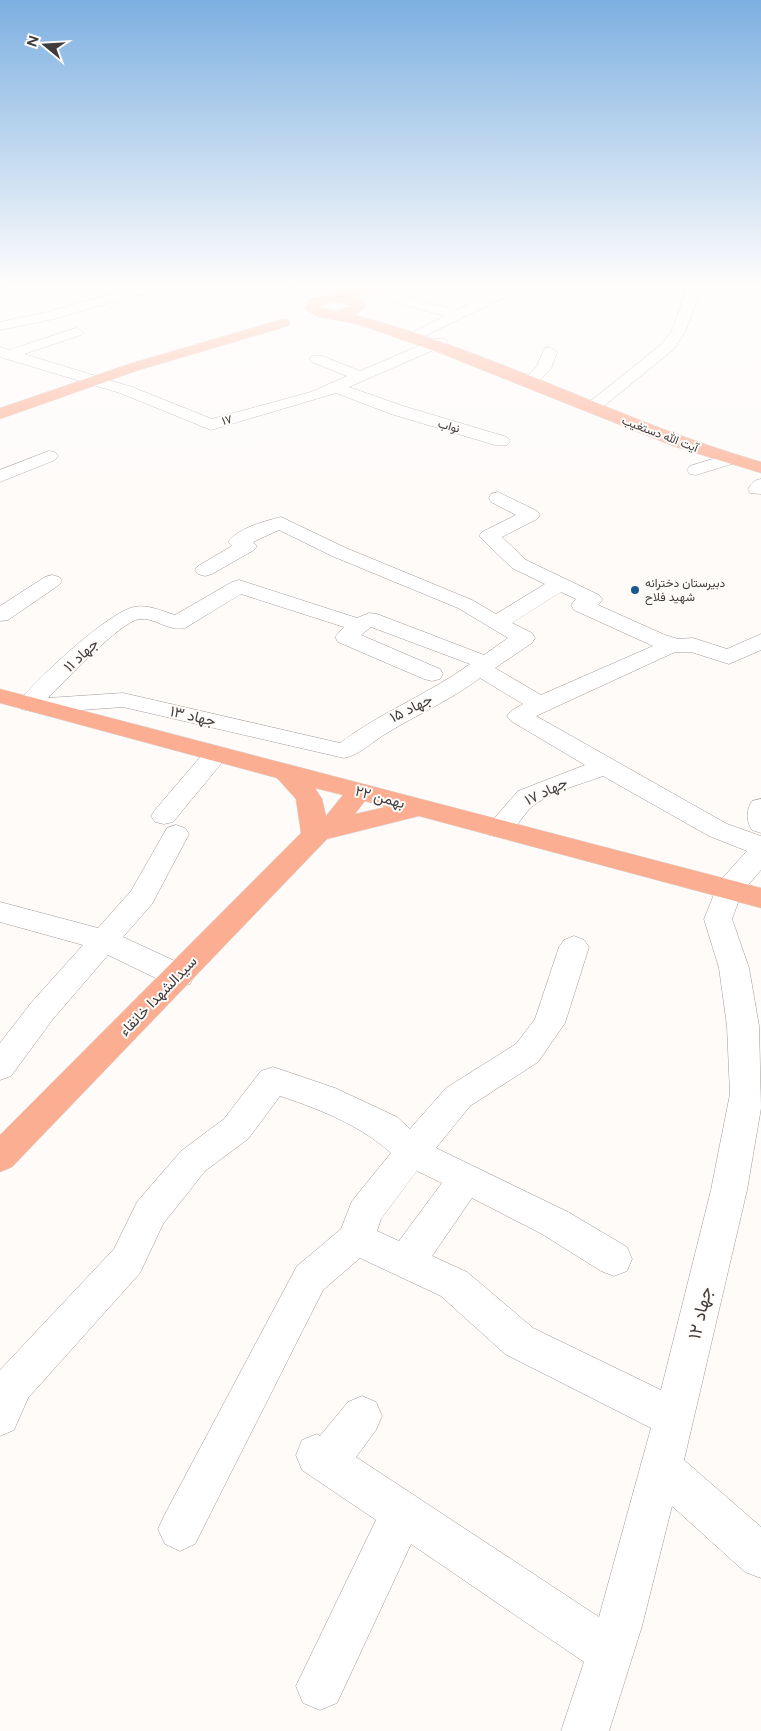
<svg xmlns="http://www.w3.org/2000/svg" width="761" height="1731" font-family="Figtree,Vazirmatn,sans-serif">
<style>
.lines{fill:none;stroke-linecap:round;stroke-linejoin:round}
.minor-casing{stroke:#a09b9a;stroke-width:1}
.major-casing{stroke:#d8d8d8;stroke-width:1}
.minor{fill:#fff;fill-rule:evenodd}
.major{fill:#fbae92;fill-rule:evenodd}
.poi-dot{fill:#18598f;stroke:#fefbf9;stroke-width:2}
.labels{text-anchor:middle;stroke-width:4;stroke-linejoin:round;paint-order:stroke}
.far-street-label{font-size:12px;fill:#3e3c3c;stroke:#fefbf9}
.far-poi-label{font-size:12px;fill:#3e3c3c;stroke:#fefbf9;text-anchor:start}
.street-label{font-size:15px;fill:#3e3c3c;stroke:#fefbf9}
.near-street-label{font-size:18px;fill:#3e3c3c;stroke:#fefbf9}
</style>
<rect width="100%" height="100%" fill="#fefbf9"/>
<g class="lines">
<g class="minor-casing">
<path id="minor" d="M7,286h21l-2,3 -26,7v-8z
M283,286l53,8 7,4 -7,4 -48,-9 -7,-4z
M516,286h20l-2,3 -35,11 -87,42 -5,-1 -2,-3 2,-3 38,-19 -65,-18 -2,-3 7,-4 72,19 32,-16z
M688,286h14l-16,44 -12,19 -69,56 -15,6 -6,-2 -2,-3 11,-7 70,-56 9,-13z
M137,287l11,3 2,3 -2,3 -11,-1 -83,24 -54,11v-8l47,-10z
M76,328l7,4 -2,3 -57,19 108,33 80,32 99,-27 36,-16 -35,-14 -3,-3 3,-3h10l38,15 75,-32h10l2,3 -2,3 -96,42 54,19 104,31 3,4 -3,4h-12l-104,-31 -55,-21 -125,37 -91,-37 -120,-36v-10l9,3z
M549,347l8,5 -6,17 -15,15h-12l-2,-3 15,-15 7,-17z
M49,451l6,1 3,4 -3,4 -55,22v-12z
M729,454l6,1 3,4 -3,4 -39,12 -6,-1 -3,-4 3,-4z
M761,479v15l-11,-1 -2,-4c4,-6 6,-9 13,-10z
M498,492l39,19 3,4 -3,4 -35,18 24,23 73,35 4,4 -5,6 67,30 13,4 15,-1 34,11 34,-15v16l-32,14 -38,-12h-16l-139,64 191,108 34,12v34l-19,22 -10,27 17,49 10,58 2,82 -14,82 -63,270 77,67v51l-16,-6 -73,-66 -30,120 -33,105h-48l23,-69 -173,-118 -74,159 -17,7 -17,-7 -7,-17 80,-166 -74,-50 -6,-15 6,-15 15,-6 3,2 28,-34 14,-6 14,6 6,14 -6,14 -20,27 243,160 52,-189 -146,-74 -64,-58 -81,-38 -37,32 -128,254 -15,7 -15,-7 -7,-15 7,-15 132,-248 44,-37 11,-28 39,-48c-31,-28 -72,-44 -111,-57l-32,43 -43,32 -42,53 -23,49 -112,125 -14,32 -14,6v-66l114,-121 23,-47 44,-51 43,-32 37,-48 12,-4 62,21 62,29 13,12 36,-41 70,-44 19,-25 24,-72 5,-7 10,-4 10,4 5,7 -24,76 -27,39 -68,44 -34,42 132,64 59,35 5,12 -5,12 -13,5 -13,-5 -59,-37 -70,-36 -40,58 35,16 66,56 128,62 50,-200 19,-96 -3,-68 -8,-58 -15,-49 15,-37 28,-31 -38,-15 -106,-60c-19,7 -51,16 -66,27 -19,12 -21,39 -48,32l-4,-6 33,-38 67,-26 -74,-44 -4,-5 4,-5 12,-7 -43,-26c-29,22 -62,36 -93,55 -14,8 -27,22 -43,25l-221,-51 -83,6 -19,-4 -4,-5c16,-22 91,-92 117,-97 13,-3 28,4 41,8l57,-33 7,-2 118,38 12,-5 8,1 107,41 24,-17 -50,-30 -126,-52 -53,-26 -26,12 4,4 -3,4 -42,24 -7,2 -7,-2 -3,-4 3,-4 34,-20 -4,-4c10,-14 37,-21 53,-25l65,31 126,52 24,14 49,-30 -33,-16 -33,-32 3,-4 34,-17 -25,-13 -2,-4 2,-4zM561,592l15,7 -5,6 3,5 79,36 -112,49 -46,-27 37,-25 3,-5 -3,-5 -20,-10zM241,594l103,33 -9,10 3,5 86,37 8,2 8,-2 3,-5 -3,-5 -79,-34 10,-8 99,37c-41,30 -89,48 -130,79l-217,-50 -75,5c16,-16 72,-76 91,-79 16,-2 29,13 46,9zM417,1171l25,12 -43,58 -22,-10 4,-12z
M52,575l7,2 3,4 -3,4 -51,35 -8,1v-15l45,-29z
M216,747l9,2 3,5 -3,5 -52,63 -9,2 -9,-2 -4,-6 4,-6 52,-61z
M761,799v34l-9,-3c-6,-9 -6,-20 0,-29z
M176,825l9,3 4,6 -37,70 -29,33 67,31 4,8 -4,8 -11,3 -11,-3 -60,-29 -55,64 -42,57 -11,4v-37l31,-40 52,-58 -83,-23v-20l98,26 33,-37 36,-63z"/>
</g>
<g class="major-casing">
<path id="major" d="M363,286h19l-2,3 -24,8 6,2 4,8 -11,8c140,37 268,107 406,147v11l-88,-27 -238,-95 -78,-27 -39,-7 -13,-8 3,-9c19,-6 37,-8 55,-14zM330,302h11l11,4 -16,5 -17,-4z
M283,319l5,1 2,3 -2,3 -149,44 -139,49v-11l129,-44z
M0,689l761,199v20l-342,-92 -92,23 -315,328 -12,5v-37l301,-302 -5,-34 -19,-21 -277,-75zM315,788l28,7 -17,21 -4,-17zM365,801l21,6 -31,7z"/>
</g>
<use href="#minor" class="minor"/>
<use href="#major" class="major"/>
</g>
<linearGradient id="sky" x2="0" y2="1"><stop stop-color="#7db0e1"/><stop offset="0.54" stop-color="#fffdfc"/><stop offset="1" stop-color="#fffdfc" stop-opacity="0"/></linearGradient>
<rect width="761" height="528" fill="url(#sky)"/>
<circle class="poi-dot" cx="635" cy="590" r="5"/>
<g class="labels">
<g class="far-street-label">
<text transform="translate(227 420) rotate(-15)" y="4">۱۷</text>
<text transform="translate(449 426) rotate(15)" y="4">نواب</text>
<text transform="translate(660 434) rotate(21)" y="4">آیت الله دستغیب</text>
</g>
<g class="far-poi-label">
<text x="645" y="587">دبیرستان دخترانه<tspan x="645" dy="14">شهید فلاح</tspan></text>
</g>
<g class="street-label">
<text transform="translate(81 655) rotate(-43)" y="5">جهاد ۱۱</text>
<text transform="translate(411 708) rotate(-27)" y="5">جهاد ۱۵</text>
<text transform="translate(193 716) rotate(13)" y="5">جهاد ۱۳</text>
<text transform="translate(546 791) rotate(-26)" y="5">جهاد ۱۷</text>
<text transform="translate(380 797) rotate(15)" y="5">۲۲ بهمن</text>
<text transform="translate(158 996) rotate(-46)" y="5">سیدالشهدا خانقاء</text>
</g>
<g class="near-street-label">
<text transform="translate(700 1313) rotate(-77)" y="6">جهاد ۱۲</text>
</g>
</g>
<g transform="translate(45 45) rotate(288)" stroke="#fefbf9" stroke-width="4" paint-order="stroke">
<path d="M0-4L9 19L0 12L-9 19Z" fill="#3e3c3c"/>
<text y="-8" font-size="14" font-weight="bold" text-anchor="middle" fill="#3e3c3c">N</text>
</g>
</svg>
